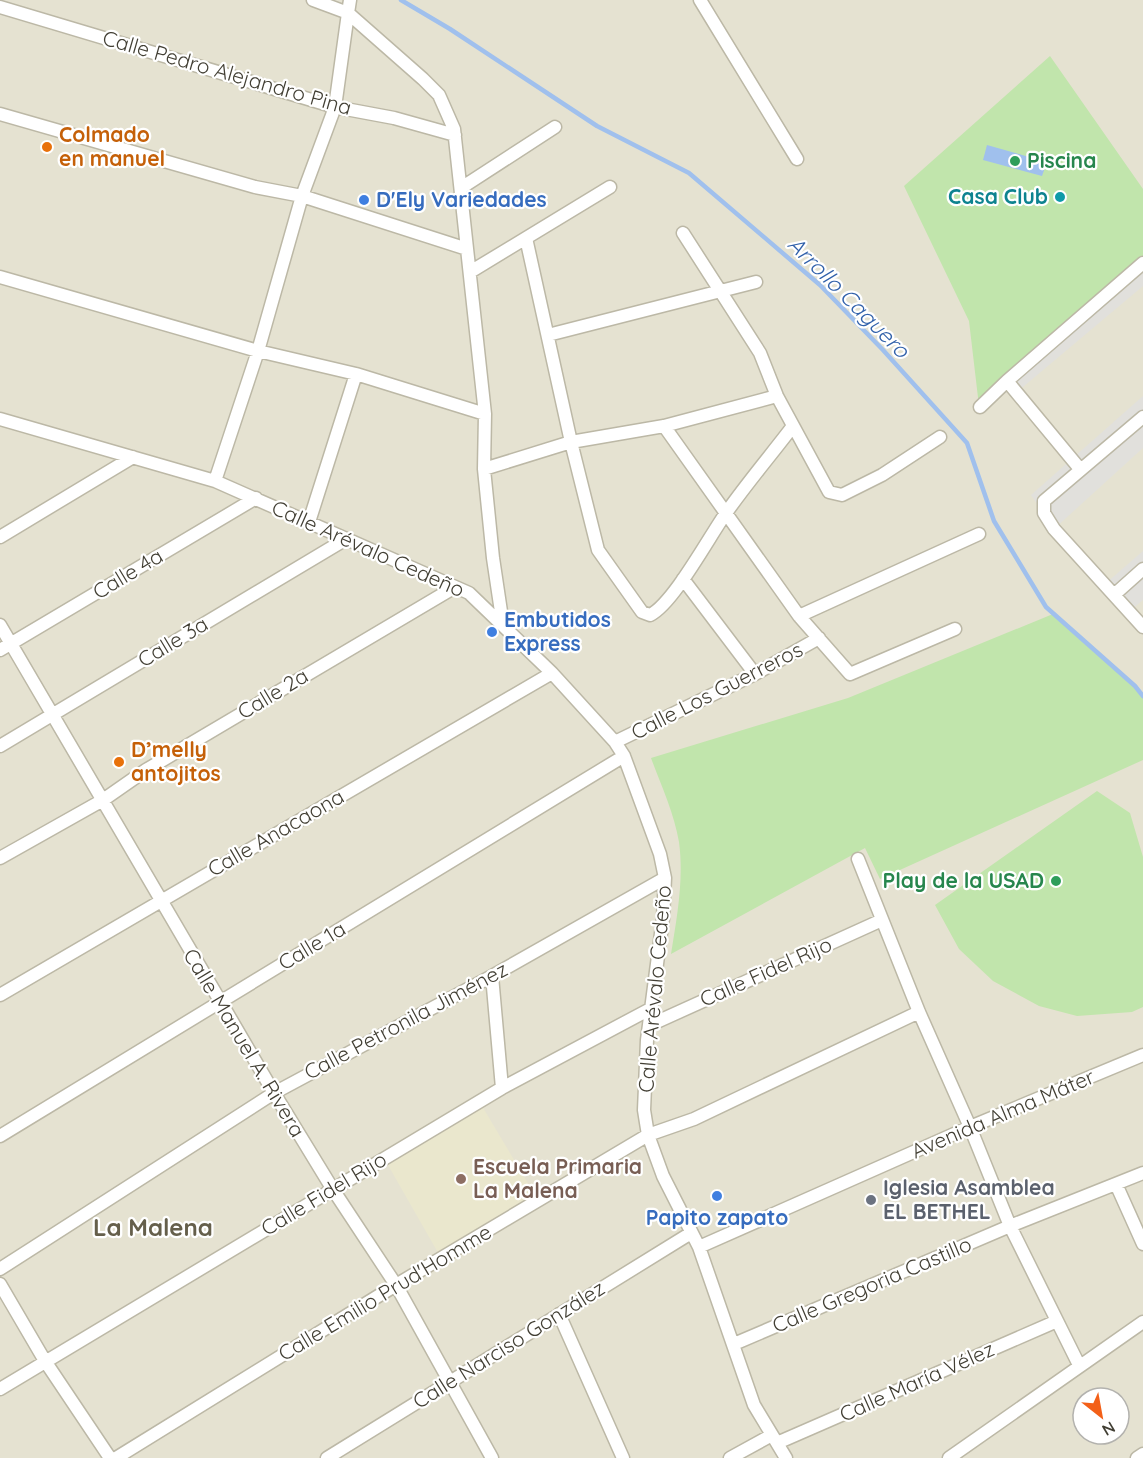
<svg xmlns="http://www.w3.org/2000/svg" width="1143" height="1458" font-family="Quicksand,sans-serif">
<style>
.residential{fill:#e5e2d1;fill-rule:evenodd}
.education{fill:#eae7cd}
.green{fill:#c1e5ac}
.parking{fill:#e1e0dc}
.water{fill:#a0c0ed}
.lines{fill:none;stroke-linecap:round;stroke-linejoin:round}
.stream{stroke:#a0c0ed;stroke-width:4.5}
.minor-casing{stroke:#bcb8a6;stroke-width:15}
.minor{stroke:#fff;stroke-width:12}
.food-dot{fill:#e8710a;stroke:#fff;stroke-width:2}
.leisure-dot{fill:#2e9e5b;stroke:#fff;stroke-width:2}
.culture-dot{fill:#0f9aa8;stroke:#fff;stroke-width:2}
.shop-dot{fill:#3f7fe0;stroke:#fff;stroke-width:2}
.education-dot{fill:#8d6e63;stroke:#fff;stroke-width:2}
.worship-dot{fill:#6b7280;stroke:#fff;stroke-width:2}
.labels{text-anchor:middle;stroke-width:4.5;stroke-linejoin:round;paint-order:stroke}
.street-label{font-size:21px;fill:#423f34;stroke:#fff}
.food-label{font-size:21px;font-weight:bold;fill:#c56008;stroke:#fff;text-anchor:start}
.leisure-label{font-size:21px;font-weight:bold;fill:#27864d;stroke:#fff;text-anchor:start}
.culture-label{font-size:21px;font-weight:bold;fill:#0d838f;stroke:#fff;text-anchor:end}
.shop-label{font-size:21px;font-weight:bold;fill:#366cbe;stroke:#fff;text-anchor:start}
.education-label{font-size:21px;font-weight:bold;fill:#785e54;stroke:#fff;text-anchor:start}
.worship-label{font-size:21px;font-weight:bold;fill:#5b616d;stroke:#fff;text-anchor:start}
.water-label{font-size:22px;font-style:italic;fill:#3161aa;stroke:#fff}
.quarter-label{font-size:24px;font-weight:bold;fill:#655f4b;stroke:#fff}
</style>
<rect width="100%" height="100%" fill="#f1efe3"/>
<path class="residential" d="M0,0h1143v1458h-1143zM1083,1398h36v36h-36z"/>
<path class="education" d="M479,1101l59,99 -97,58 -57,-100z"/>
<path class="green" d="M1050,56l93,133v74l-164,143 -10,-85 -65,-135z
M1053,614l82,72 8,10v64l-263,119 -15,-31 -194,106c6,-37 13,-75 8,-112 -5,-29 -18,-57 -28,-84l197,-60z
M1097,791l33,22 13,44v150l-11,5 -55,4 -38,-10 -46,-25 -34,-32 -24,-44z"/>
<path class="parking" d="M1143,263v23l-126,106 -10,-11z
M1143,396v52l-89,81 -23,-34z
M1143,551v49l-13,11 -25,-27z"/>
<path class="water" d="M987,145l60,17 -5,14 -59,-16z"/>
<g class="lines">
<path class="stream" d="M401,0l49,29 147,97 92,47 131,112 63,65 84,93 27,78 52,86 89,79 8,10"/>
<g class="minor-casing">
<path id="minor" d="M350,0l-2,13 75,66 16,16 15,34 31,285 -1,55 9,89 10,67
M700,0l97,159
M0,7l335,100 59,11 61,17
M0,114l255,73 47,9 165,53
M461,188l94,-61
M683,233l77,120 17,43 52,96 13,3 40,-20 58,-38
M526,238l45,204 27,108 44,62 8,3c23,-11 59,-78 76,-102 21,-30 45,-58 67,-87
M470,272l140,-85
M0,277l258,74 98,23 129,40
M548,335l208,-53
M1007,381l73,88
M980,407l27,-26 136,-118
M1143,417l-99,84v12l10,16 89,98
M0,419l215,62 254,112 83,80 63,69 9,14 36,98 5,24 -2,40 -16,122 -3,70 4,25 15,41 36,71 55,158 32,53
M664,426l135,190 51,58 105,-45
M484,469l87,-27 93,-16 113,-30
M215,481l43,-130 44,-155 33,-89 13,-94 -35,-13
M309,522l47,-148
M0,537l133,-80
M683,579l72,95
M1115,594l28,-25
M799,616l180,-82
M0,625l274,468 58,95 64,97 96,173
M0,650l256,-152
M615,742l140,-68 64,-36
M0,746l346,-207
M0,858l103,-58 43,-30 309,-183
M858,859l61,153 51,115 40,99 69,139
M492,976l10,112
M0,995l552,-322
M650,1025l232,-105
M0,1136l624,-380
M1116,1184l27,60
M699,1247l271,-120 173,-72
M0,1269l274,-176 218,-117 173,-98
M0,1284l45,77 65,97
M559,1314l64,144
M734,1344l276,-118 133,-53
M0,1389l502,-301 150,-80
M777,1443l280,-122
M116,1458l280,-173 252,-150 46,-16 225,-107
M327,1458l364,-225
M730,1458l42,-23
M949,1458l194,-136
M1137,1458l6,-4"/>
</g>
<use href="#minor" class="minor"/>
</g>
<g class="food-dot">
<circle cx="47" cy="147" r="6"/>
<circle cx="119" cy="762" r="6"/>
</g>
<g class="leisure-dot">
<circle cx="1015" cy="161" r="6"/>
<circle cx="1056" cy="881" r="6"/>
</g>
<circle class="culture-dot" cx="1060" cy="197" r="6"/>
<g class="shop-dot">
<circle cx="364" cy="200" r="6"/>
<circle cx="492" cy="632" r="6"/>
<circle cx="717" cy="1196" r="6"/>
</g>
<circle class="education-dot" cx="461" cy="1179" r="6"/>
<circle class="worship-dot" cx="871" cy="1200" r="6"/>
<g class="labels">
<g class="street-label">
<text transform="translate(227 73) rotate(16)" y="7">Calle Pedro Alejandro Pina</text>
<text transform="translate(368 549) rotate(24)" y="7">Calle Arévalo Cedeño</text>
<text transform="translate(128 574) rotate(-31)" y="7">Calle 4a</text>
<text transform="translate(173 642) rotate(-31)" y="7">Calle 3a</text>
<text transform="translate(717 691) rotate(-27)" y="7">Calle Los Guerreros</text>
<text transform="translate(273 694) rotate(-31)" y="7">Calle 2a</text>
<text transform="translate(276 833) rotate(-30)" y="7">Calle Anacaona</text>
<text transform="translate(312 946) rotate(-31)" y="7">Calle 1a</text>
<text transform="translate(766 972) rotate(-24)" y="7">Calle Fidel Rijo</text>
<text transform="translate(655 989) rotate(-85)" y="7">Calle Arévalo Cedeño</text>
<text transform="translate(406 1021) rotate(-28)" y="7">Calle Petronila Jiménez</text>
<text transform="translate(244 1043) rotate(59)" y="7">Calle Manuel A. Rivera</text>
<text transform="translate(1003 1114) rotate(-23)" y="7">Avenida Alma Máter</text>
<text transform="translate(324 1194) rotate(-31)" y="7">Calle Fidel Rijo</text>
<text transform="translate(872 1285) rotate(-23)" y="7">Calle Gregoria Castillo</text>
<text transform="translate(385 1293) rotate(-31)" y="7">Calle Emilio Prud'Homme</text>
<text transform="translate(509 1345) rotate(-32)" y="7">Calle Narciso González</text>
<text transform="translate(917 1382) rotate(-24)" y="7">Calle María Vélez</text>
</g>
<g class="food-label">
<text x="59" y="142">Colmado<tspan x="59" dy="24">en manuel</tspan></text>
<text x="131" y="757">D’melly<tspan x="131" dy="24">antojitos</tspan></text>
</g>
<g class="leisure-label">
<text x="1027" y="168">Piscina</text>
<text x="1044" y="888" text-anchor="end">Play de la USAD</text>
</g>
<g class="culture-label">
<text x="1048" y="204">Casa Club</text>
</g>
<g class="shop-label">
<text x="376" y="207">D'Ely Variedades</text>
<text x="504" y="627">Embutidos<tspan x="504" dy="24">Express</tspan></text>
<text x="717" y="1225" text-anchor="middle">Papito zapato</text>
</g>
<g class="education-label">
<text x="473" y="1174">Escuela Primaria<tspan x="473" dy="24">La Malena</tspan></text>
</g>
<g class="worship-label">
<text x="883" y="1195">Iglesia Asamblea<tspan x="883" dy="24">EL BETHEL</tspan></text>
</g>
<g class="water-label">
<text transform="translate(849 297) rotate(45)" y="8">Arrollo Caguero</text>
</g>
<g class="quarter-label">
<text x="153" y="1236">La Malena</text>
</g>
</g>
<g transform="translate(1101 1416) rotate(149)"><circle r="28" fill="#ffffff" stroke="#b3b2ae" stroke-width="1.5"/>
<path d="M0-4.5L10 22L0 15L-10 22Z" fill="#f36018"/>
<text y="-9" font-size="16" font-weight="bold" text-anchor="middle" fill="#423f34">N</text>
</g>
</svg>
